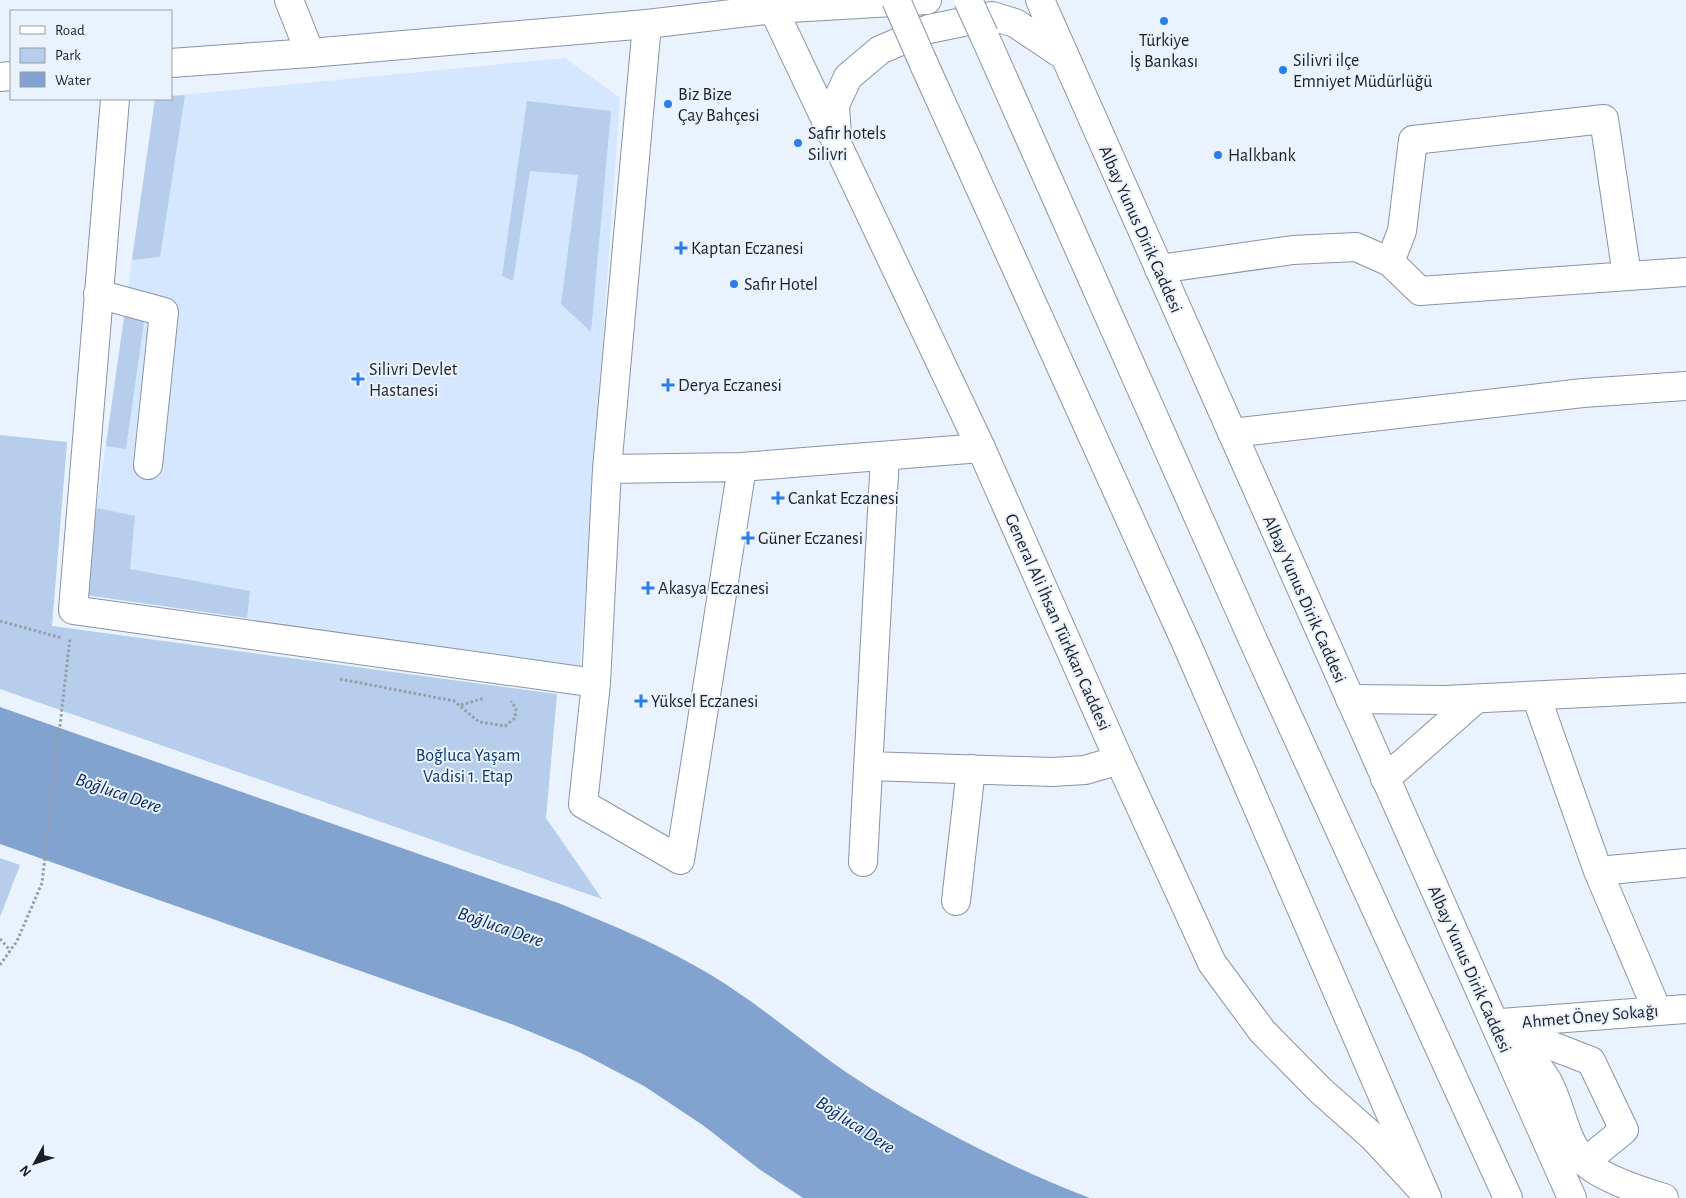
<svg xmlns="http://www.w3.org/2000/svg" width="1686" height="1198" font-family="'Alegreya Sans',sans-serif">
<style>
.built{fill:#d5e7ff}
.green{fill:#b6cdec}
.water{fill:#82a3d0}
.lines{fill:none;stroke-linecap:round;stroke-linejoin:round}
.minor-casing{stroke:#8894a5;stroke-width:30}
.major-casing{stroke:#8894a5;stroke-width:30}
.highway-casing{stroke:#8894a5;stroke-width:30}
.path{stroke:#979da6;stroke-width:3;stroke-dasharray:2.5 2.5;stroke-linecap:butt}
.minor{stroke:#fff;stroke-width:28}
.major{stroke:#fff;stroke-width:28}
.highway{stroke:#fff;stroke-width:28}
.highway-bridge-casing{stroke:#8894a5;stroke-width:30;stroke-linecap:butt}
.highway-bridge{stroke:#fff;stroke-width:28}
.poi-dot{fill:#2b7de8;stroke:#eaf2fd;stroke-width:2}
.labels{text-anchor:middle;stroke-width:4;stroke-linejoin:round;paint-order:stroke}
.poi-label{font-size:18px;fill:#1b1f26;stroke:#eaf2fd;text-anchor:start}
.street-label{font-size:18px;fill:#1b1f26;stroke:#eaf2fd}
.park-label{font-size:18px;fill:#0d386f;stroke:#eaf2fd}
.water-label{font-size:19px;font-style:italic;fill:#00275c;stroke:#eaf2fd}
</style>
<rect width="100%" height="100%" fill="#eaf2fd"/>
<path class="built" d="M565,58l55,40 -40,568 -496,-71 71,-496h16v-3z"/>
<path class="green" d="M185,95l-25,162 -28,3 23,-161h16v-3z
M527,101l84,10 -20,221 -30,-28 17,-129 -48,-4 -17,110 -11,-5z
M125,311l20,3 -19,135 -20,-3z
M0,435l67,7 -15,184 505,68 -11,124 56,81 -602,-210z
M97,508l38,8 -5,53 120,22 -3,27 -161,-23z
M0,858l20,7 -20,52z"/>
<path class="water" d="M0,707l561,197c51,21 102,42 150,71 43,26 81,58 122,88 35,25 72,46 110,67 47,25 96,49 147,68h-287l-44,-29 -55,-43 -60,-40 -63,-33 -67,-28 -514,-181z"/>
<g class="lines">
<g class="minor-casing">
<path id="minor" d="M289,0l21,53
M647,24l-40,445 -11,214 -13,121 97,56 62,-393
M115,99l-42,511 523,73
M1390,262l12,-31 11,-91 191,-21 23,157
M1159,269l134,-19 63,-3 34,15 30,29 266,-19
M98,294l66,18 -16,153
M1232,433l351,-40 103,-7
M607,469l135,-2 239,-19
M1536,696l62,175 59,139
M1350,699l95,1 241,-12
M868,766l184,6 33,-2 34,-10
M1385,779l91,-80
M863,862l22,-406
M1598,871l88,-8
M956,901l15,-132
M1501,1023l185,-14
M1495,1024l96,37 33,69 -39,32"/>
</g>
<g class="major-casing">
<path id="major" d="M769,0l212,448 138,312 93,203 50,68 58,59 53,47 49,53
M1040,0l532,1198
M171,63l139,-10 337,-29 126,-15 154,-9
M0,77l11,-1
M837,136l-2,-31 13,-28 32,-27 49,-21 63,-13 23,7 48,32
M1504,1032c17,14 31,29 43,48 15,26 17,63 40,84 17,15 54,27 77,34"/>
</g>
<g class="highway-casing">
<path id="highway" d="M984,35l269,605 255,558
M923,62l264,583 240,553"/>
</g>
<path class="path" d="M0,621l62,17
M340,679l114,22 25,21 26,4 10,-8 1,-9 -5,-8
M461,705l24,-7
M0,939l10,11
M0,965l17,-24 25,-58 28,-245"/>
<use href="#minor" class="minor"/>
<use href="#major" class="major"/>
<use href="#highway" class="highway"/>
<g class="highway-bridge-casing">
<path id="highway-bridge" d="M896,0l27,62
M968,0l16,35"/>
</g>
<use href="#highway-bridge" class="highway-bridge"/>
</g>
<g class="poi-dot">
<circle cx="1164" cy="21" r="5"/>
<circle cx="1283" cy="70" r="5"/>
<circle cx="668" cy="104" r="5"/>
<circle cx="798" cy="143" r="5"/>
<circle cx="1218" cy="155" r="5"/>
<path d="M678.5 240.5h5v5h5v5h-5v5h-5v-5h-5v-5h5z"/>
<circle cx="734" cy="284" r="5"/>
<path d="M355.5 371.5h5v5h5v5h-5v5h-5v-5h-5v-5h5z"/>
<path d="M665.5 377.5h5v5h5v5h-5v5h-5v-5h-5v-5h5z"/>
<path d="M775.5 490.5h5v5h5v5h-5v5h-5v-5h-5v-5h5z"/>
<path d="M745.5 530.5h5v5h5v5h-5v5h-5v-5h-5v-5h5z"/>
<path d="M645.5 580.5h5v5h5v5h-5v5h-5v-5h-5v-5h5z"/>
<path d="M638.5 693.5h5v5h5v5h-5v5h-5v-5h-5v-5h5z"/>
</g>
<g class="labels">
<g class="poi-label">
<text x="1164" y="46" text-anchor="middle">Türkiye<tspan x="1164" dy="21">İş Bankası</tspan></text>
<text x="1293" y="66">Silivri ilçe<tspan x="1293" dy="21">Emniyet Müdürlüğü</tspan></text>
<text x="678" y="100">Biz Bize<tspan x="678" dy="21">Çay Bahçesi</tspan></text>
<text x="808" y="139">Safir hotels<tspan x="808" dy="21">Silivri</tspan></text>
<text x="1228" y="161">Halkbank</text>
<text x="691" y="254">Kaptan Eczanesi</text>
<text x="744" y="290">Safir Hotel</text>
<text x="369" y="375">Silivri Devlet<tspan x="369" dy="21">Hastanesi</tspan></text>
<text x="678" y="391">Derya Eczanesi</text>
<text x="788" y="504">Cankat Eczanesi</text>
<text x="758" y="544">Güner Eczanesi</text>
<text x="658" y="594">Akasya Eczanesi</text>
<text x="651" y="707">Yüksel Eczanesi</text>
</g>
<g class="street-label">
<text transform="translate(1141 229) rotate(66)" y="6">Albay Yunus Dirik Caddesi</text>
<text transform="translate(1305 599) rotate(66)" y="6">Albay Yunus Dirik Caddesi</text>
<text transform="translate(1058 622) rotate(66)" y="6">General Ali İhsan Türkkan Caddesi</text>
<text transform="translate(1470 969) rotate(66)" y="6">Albay Yunus Dirik Caddesi</text>
<text transform="translate(1590 1016) rotate(-5)" y="6">Ahmet Öney Sokağı</text>
</g>
<g class="park-label">
<text x="468" y="761">Boğluca Yaşam<tspan x="468" dy="21">Vadisi 1. Etap</tspan></text>
</g>
<g class="water-label">
<text transform="translate(119 792) rotate(19)" y="7">Boğluca Dere</text>
<text transform="translate(501 926) rotate(19)" y="7">Boğluca Dere</text>
<text transform="translate(856 1124) rotate(33)" y="7">Boğluca Dere</text>
</g>
</g>
<rect x="10" y="10" width="162" height="90" fill="#eaf2fd" stroke="#979ea7"/>
<rect x="20" y="26" width="25" height="8" fill="#ffffff" stroke="#979ea7"/>
<text x="55" y="35" font-size="15" fill="#1b1f26">Road</text>
<rect x="20" y="48" width="25" height="15" fill="#b6cdec" stroke="#979ea7"/>
<text x="55" y="60" font-size="15" fill="#1b1f26">Park</text>
<rect x="20" y="72" width="25" height="15" fill="#82a3d0" stroke="#979ea7"/>
<text x="55" y="85" font-size="15" fill="#1b1f26">Water</text>
<g transform="translate(35 1163) rotate(230)" stroke="#eaf2fd" stroke-width="4" paint-order="stroke">
<path d="M0-4L9 19L0 12L-9 19Z" fill="#1b1f26"/>
<text y="-8" font-size="14" font-weight="bold" text-anchor="middle" fill="#1b1f26">N</text>
</g>
</svg>
